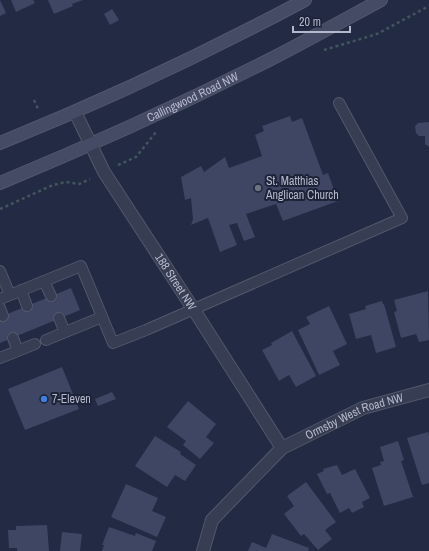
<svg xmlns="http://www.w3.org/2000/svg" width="429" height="551" font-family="'Archivo Narrow',sans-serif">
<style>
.building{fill:#3e4663}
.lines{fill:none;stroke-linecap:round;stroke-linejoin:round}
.service-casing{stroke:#52586c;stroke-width:12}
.minor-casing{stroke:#52586c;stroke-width:14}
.tertiary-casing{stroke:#52586c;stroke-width:14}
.secondary-casing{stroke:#52586c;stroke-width:14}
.path{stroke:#40555d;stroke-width:2.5;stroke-dasharray:3 3;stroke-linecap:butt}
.service{stroke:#373d52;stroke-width:10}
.minor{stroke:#373d52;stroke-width:12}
.tertiary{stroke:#373d52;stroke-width:12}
.secondary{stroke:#454a65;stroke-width:12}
.worship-dot{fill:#6b7280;stroke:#1c2237;stroke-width:1.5}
.shop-dot{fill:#3f7fe0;stroke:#1c2237;stroke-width:1.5}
.labels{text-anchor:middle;stroke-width:4;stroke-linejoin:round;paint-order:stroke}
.street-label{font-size:12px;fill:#b4b8cc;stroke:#1c2237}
.poi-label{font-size:12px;fill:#b4b8cc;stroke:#1c2237;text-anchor:start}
</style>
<rect width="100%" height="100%" fill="#232a43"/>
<path class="building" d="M0,0l6,13 -6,3z
M11,0h22l2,3 -19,9z
M48,0h35l-11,4 1,2 -19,8z
M112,9l7,11 -9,5 -6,-11z
M290,116l2,6 10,-4 21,57 5,-2 10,28 -55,20 -7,-17 -30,10 9,23 -11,4 -7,-18 -8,2 8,20 -17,7 -12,-34 -17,7 2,-6 -2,-21 -6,2 -4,-23 20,-11 3,6 21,-15 4,11 33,-12 -7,-21 9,-4 -2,-5z
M429,122v25l-4,-3v-8h-6l-3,-3 -1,-7 3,-3z
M71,288l9,22 -80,33v-26z
M428,291l1,49 -10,2 -3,-8 -15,4 -7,-26 3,-1 -3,-11z
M382,301l1,3h1l12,43 -20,6 -5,-18 -15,4 -7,-25 17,-5 -1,-3z
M329,306l18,38 -14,7 7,14 -21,10 -21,-45 12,-6 -4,-7z
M292,331l24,45 -20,11 -7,-12 -10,6 -17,-31 10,-5 -1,-2z
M62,367l17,42 -54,21 -17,-41z
M112,392l4,7 -18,7 -3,-7z
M188,401l28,23 -10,13 8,6 -14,16 -17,-14 3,-4 -19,-14z
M428,432l1,3v48l-7,2 -15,-47z
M155,436l26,16 -1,2 16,11 -11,16 -10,-6 -8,12 -32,-21z
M398,441l6,19 -3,1 12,36 -29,9 -12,-38 9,-3 -1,-3 4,-1 -4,-14z
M337,465l5,10 13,-6 15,29 -8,4 2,5 -12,6 -3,-5 -9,5 -10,-20 -3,1 -10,-20 7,-3 -1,-2z
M306,482l30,40 -11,8 7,9 -14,11 -14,-16 -3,2 -17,-22 10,-8 -7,-10z
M126,484l32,14 -6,13 14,6 -9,20 -46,-20z
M47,525l2,26h-32v-3h-8l-1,-18h8v-4z
M109,527l26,9 1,-3 20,8 -4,10h-50l2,-6h-2z
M62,532l20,2 -2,17h-20z
M272,534l37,14 -1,3h-60l4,-9 14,6z"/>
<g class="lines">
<g class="service-casing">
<path id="service" d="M0,271l10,24 71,-29 32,77 33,-13 256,-112 -63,-115
M44,281l7,15
M21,290l6,16
M0,299l10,-4
M0,308l3,8
M59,318l6,14
M13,338l5,13
M46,340l56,-23
M0,358l35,-14"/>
</g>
<g class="minor-casing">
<path id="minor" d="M75,112l16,33"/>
</g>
<g class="tertiary-casing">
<g id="tertiary">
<path id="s1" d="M91,145l13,27 90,138 88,138"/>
<path id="s2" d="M203,551l9,-31 70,-72 81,-40 66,-18"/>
</g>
</g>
<g class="secondary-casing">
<g id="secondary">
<path d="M0,143c104,-42 206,-90 305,-143"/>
<path id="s3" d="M0,183c92,-38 182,-79 271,-124 37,-19 73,-39 110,-59"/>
</g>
</g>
<path class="path" d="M324,50l53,-16 52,-28
M34,100l5,11
M118,165l18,-8 20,-25
M0,209l53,-24 13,-3 13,2 11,-5"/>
<use href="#service" class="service"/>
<use href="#minor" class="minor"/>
<use href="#tertiary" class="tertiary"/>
<use href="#secondary" class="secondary"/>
</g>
<circle class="worship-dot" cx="258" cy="188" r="4"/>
<circle class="shop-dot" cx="44" cy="399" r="4"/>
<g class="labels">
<g class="street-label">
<text dy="4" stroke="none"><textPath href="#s3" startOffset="211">Callingwood Road NW</textPath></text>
<text dy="4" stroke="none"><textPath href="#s1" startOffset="161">188 Street NW</textPath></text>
<text dy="4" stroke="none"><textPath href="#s2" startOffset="212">Ormsby West Road NW</textPath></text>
</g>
<g class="poi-label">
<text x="266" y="185">St. Matthias<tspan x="266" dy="14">Anglican Church</tspan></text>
<text x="52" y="403">7-Eleven</text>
</g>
</g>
<path d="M293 26v6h57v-6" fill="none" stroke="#b4b8cc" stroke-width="2"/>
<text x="299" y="26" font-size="12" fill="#b4b8cc" stroke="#1c2237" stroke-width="3" paint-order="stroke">20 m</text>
</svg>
